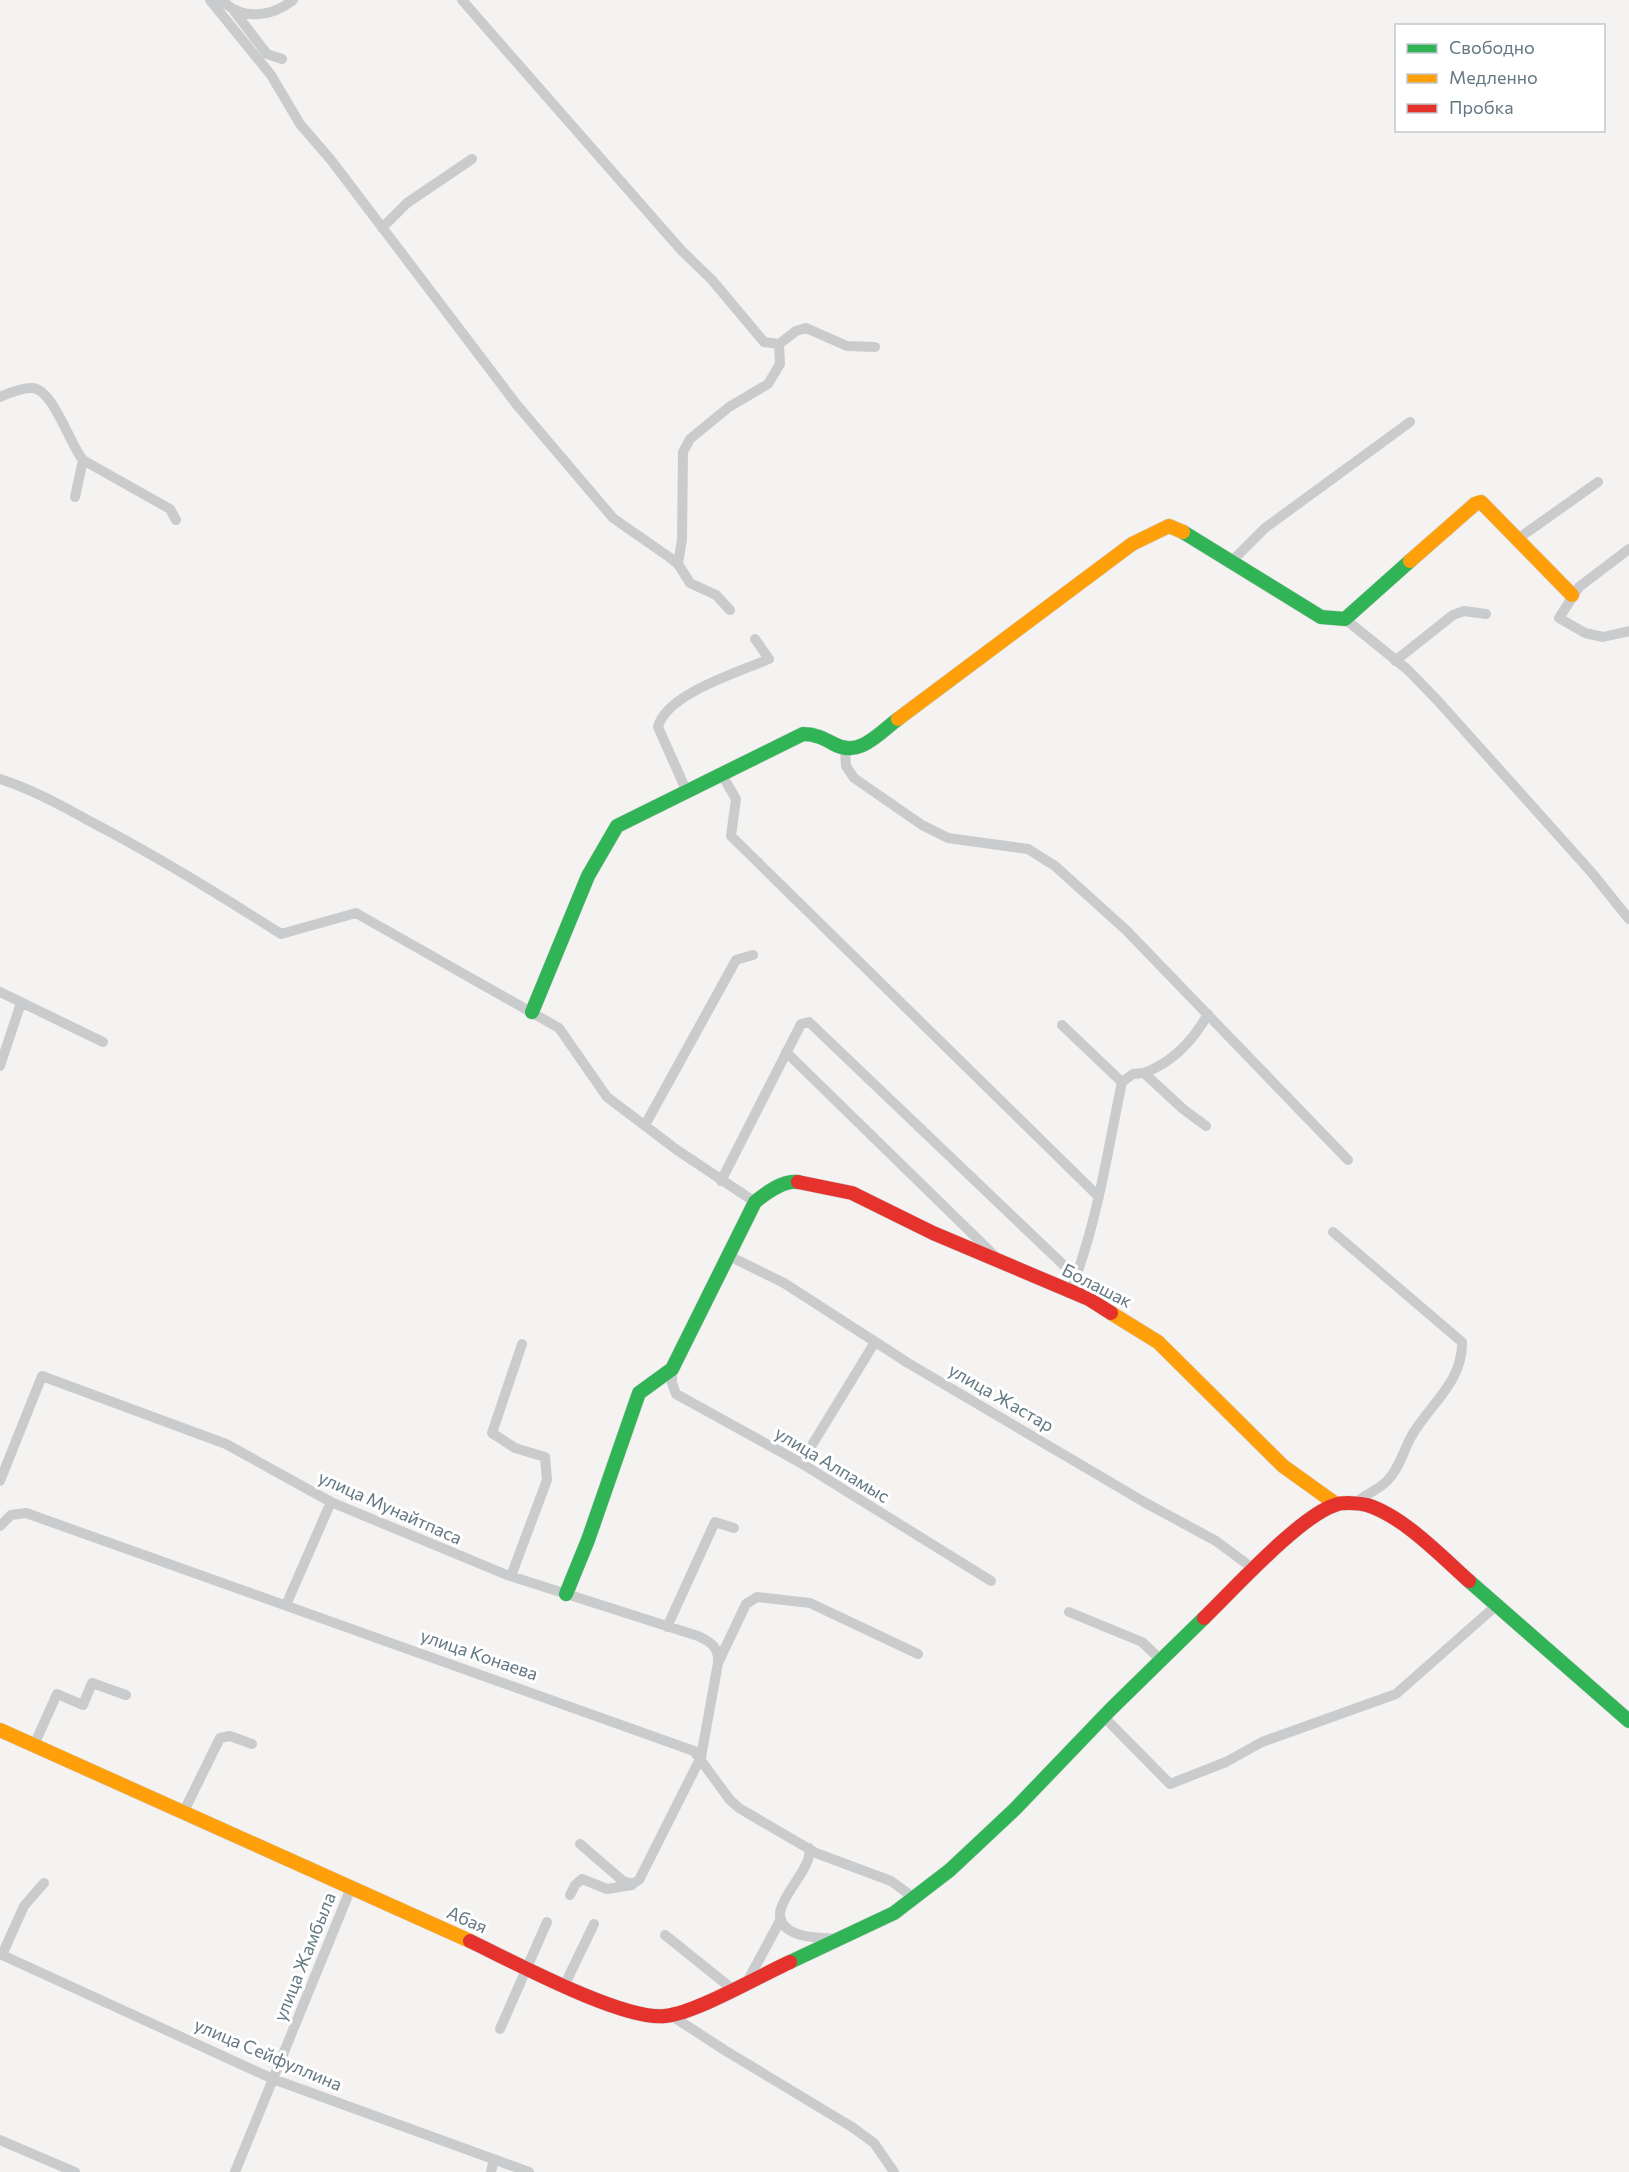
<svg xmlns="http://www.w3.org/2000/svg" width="1629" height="2172" font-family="Commissioner,sans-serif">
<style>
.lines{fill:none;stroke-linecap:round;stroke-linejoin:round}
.fast-casing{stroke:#d0d1d2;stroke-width:15}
.slow-casing{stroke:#d0d1d2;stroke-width:15}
.jam-casing{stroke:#d0d1d2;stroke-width:15}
.street{stroke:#cacbcc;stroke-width:10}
.fast{stroke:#30b455;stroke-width:14}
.slow{stroke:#ff9f0a;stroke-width:14}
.jam{stroke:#e5322d;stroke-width:14}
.labels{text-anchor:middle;stroke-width:6;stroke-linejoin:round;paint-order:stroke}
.street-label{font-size:18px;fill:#637882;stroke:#fff}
</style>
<rect width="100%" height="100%" fill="#f4f3f2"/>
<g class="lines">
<g class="fast-casing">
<path id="fast" d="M1183,532l138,85 24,2 65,-58
M532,1012l56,-136 29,-50 186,-92c12,0 20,4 31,10 25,14 44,-10 64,-25
M1469,1581l160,140
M566,1594l22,-54 51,-147 33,-24 83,-167c11,-9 28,-22 43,-20
M790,1962l104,-49 56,-43 65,-61 96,-100 93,-91"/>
</g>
<g class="slow-casing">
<path id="slow" d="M1410,561l65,-57 6,-2 91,93
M898,719l234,-175 37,-18 14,6
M1111,1313l47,29 125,124 53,38
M0,1730l470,211"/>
</g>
<g class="jam-casing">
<path id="jam" d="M798,1182l54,11 81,40 156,66 22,14
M1204,1618c28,-27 96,-102 131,-113 7,-3 24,-2 32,0 36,11 74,51 102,76
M470,1941c42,20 153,80 195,75 31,-3 94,-40 125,-54"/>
</g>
<path class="street" d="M210,0l61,75 29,49 31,36 186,245 96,113 56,39 9,7 12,19 26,12 14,15
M222,0c19,21 50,17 71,0
M462,0l219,250 31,30 52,62 15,2 17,-13 10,-3 41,18 28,1
M234,11l33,43 15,5
M382,228l25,-25 65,-44
M0,397c9,-4 21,-9 31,-9 21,-2 39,57 52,72l87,49 6,11
M75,497l8,-37
M1519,538l79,-56
M1629,549l-50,38 -20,31 26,15 18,4 26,-6
M1232,561l33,-33 145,-106
M678,564l4,-25 1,-87 7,-13 39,-32 39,-23 12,-20 -1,-20
M1345,619l63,51 30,31 154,172 37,46
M1395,661l58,-46 11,-4 22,3
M845,750l1,16 8,12 68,47 26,13 80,11 27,17 71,64 222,230
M722,775l14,24 -5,37 367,360
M0,779c34,11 64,28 95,45 64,33 125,71 186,110l75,-21 203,115 48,69 70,53 78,52
M687,792l-29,-65c8,-33 81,-55 111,-68l-14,-20
M0,992l103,50
M1062,1025l60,57c-14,67 -24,136 -48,200
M786,1052l210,205
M0,1066l21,-63
M1144,1073c29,-11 49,-32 64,-59
M1122,1082l11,-8 11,-1 39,36 23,17
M645,1125l91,-165 17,-5
M721,1181l80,-157 8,-2 267,255
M1333,1232l129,110c1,40 -33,63 -51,95 -8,15 -12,32 -24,44 -10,10 -24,14 -34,24
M729,1256l55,27 124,80 236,139 72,39 39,29
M672,1369v14l4,11 125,69 190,118
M801,1463l74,-121
M0,1481l42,-105 184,68 105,58 176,73 191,61c13,6 21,11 20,27
M0,1526l11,-11 15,-2 668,238 36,49 9,8 77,45 75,28 22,16
M511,1576l36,-96 -2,-23 -30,-9 -23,-15 30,-89
M286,1605l45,-103
M1069,1612l73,30 19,18
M667,1627l48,-105 19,6
M1104,1717l66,67 56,-22 36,-20 134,-48 102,-90
M34,1745l23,-51 26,11 9,-22 34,12
M184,1811l36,-73 10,-2 22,8
M580,1844l43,37 9,3 7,-4 62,-123 17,-94 28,-59 11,-7 53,6 108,51
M809,1848c6,26 -57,67 -14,85 13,6 29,4 43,6
M570,1895l5,-10 7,-6 25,10 25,-4
M665,1935l66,53
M0,1954l273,125 256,93
M2,1955l22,-49 20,-23
M748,1980l33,-61
M565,1984l29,-60
M672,2016l54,35 126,76 22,16 20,29
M500,2029l47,-107
M0,2140l75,32
M235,2172l116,-284
M491,2172l3,-13"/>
<use href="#fast" class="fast"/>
<use href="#slow" class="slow"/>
<use href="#jam" class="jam"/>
</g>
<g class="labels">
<g class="street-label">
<text transform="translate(1097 1286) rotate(27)" y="6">Болашак</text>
<text transform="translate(1001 1398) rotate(30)" y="6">улица Жастар</text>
<text transform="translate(832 1465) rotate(31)" y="6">улица Алпамыс</text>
<text transform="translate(390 1508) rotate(24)" y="6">улица Мунайтпаса</text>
<text transform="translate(479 1655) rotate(19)" y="6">улица Конаева</text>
<text transform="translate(467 1920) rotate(24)" y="6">Абая</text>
<text transform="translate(305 1957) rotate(-68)" y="6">улица Жамбыла</text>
<text transform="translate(268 2055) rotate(23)" y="6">улица Сейфуллина</text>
</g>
</g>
<rect x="1395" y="24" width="210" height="108" fill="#ffffff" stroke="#c1c9cd" stroke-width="1.5"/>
<rect x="1407" y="44" width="30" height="9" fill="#30b455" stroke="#c1c9cd" stroke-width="1.5"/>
<text x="1449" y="54" font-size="18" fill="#637882">Свободно</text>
<rect x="1407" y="74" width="30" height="9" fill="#ff9f0a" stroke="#c1c9cd" stroke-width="1.5"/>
<text x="1449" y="84" font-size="18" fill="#637882">Медленно</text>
<rect x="1407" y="104" width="30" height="9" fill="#e5322d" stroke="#c1c9cd" stroke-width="1.5"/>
<text x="1449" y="114" font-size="18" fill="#637882">Пробка</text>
</svg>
